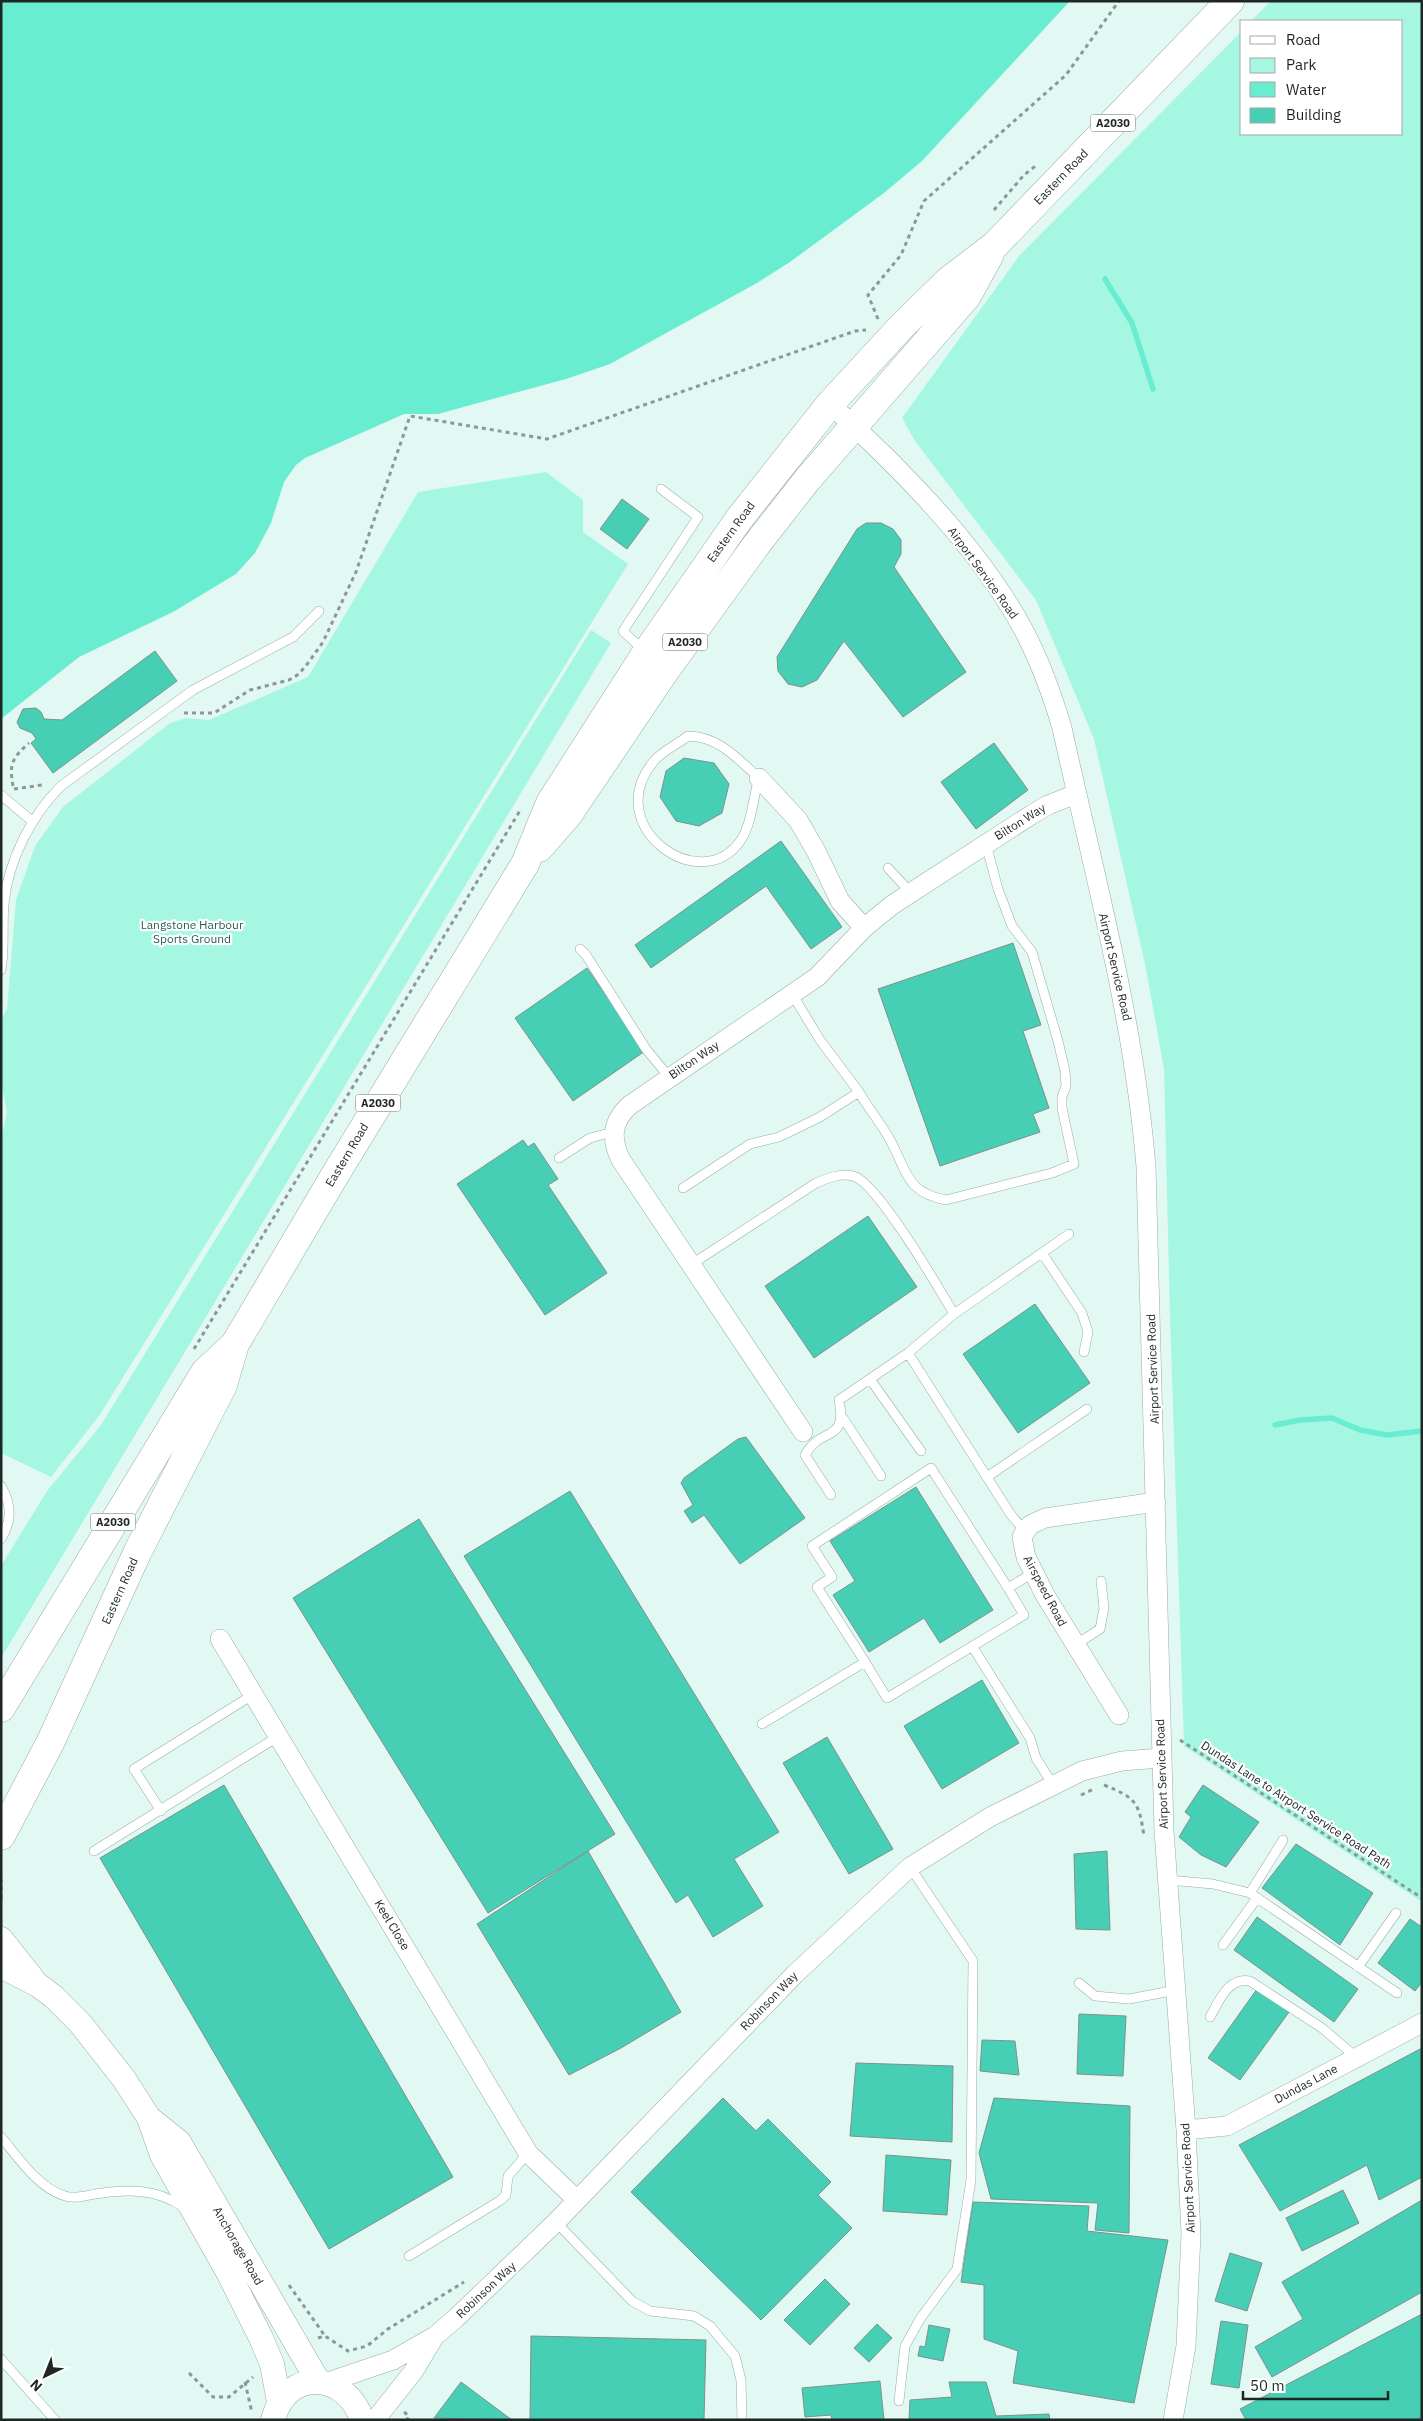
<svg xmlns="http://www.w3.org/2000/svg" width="1423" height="2421" font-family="'IBM Plex Sans',sans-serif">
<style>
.green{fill:#a5f7e2}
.water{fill:#69edd1}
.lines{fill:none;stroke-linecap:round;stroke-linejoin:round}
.stream{stroke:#69edd1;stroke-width:5.5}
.building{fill:#46cfb4;stroke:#7d918c}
.service-casing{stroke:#98aca7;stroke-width:10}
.minor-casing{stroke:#98aca7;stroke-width:20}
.tertiary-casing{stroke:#98aca7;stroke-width:25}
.primary-casing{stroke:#98aca7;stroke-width:29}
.path{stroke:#8a9995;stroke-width:3;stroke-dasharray:4 4;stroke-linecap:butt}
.service{stroke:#fff;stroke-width:9}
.minor{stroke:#fff;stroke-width:19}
.tertiary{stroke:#fff;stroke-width:24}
.primary{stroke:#fff;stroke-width:28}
.labels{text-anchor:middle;stroke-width:4.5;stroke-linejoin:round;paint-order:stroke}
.shield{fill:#fff;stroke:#626866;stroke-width:1}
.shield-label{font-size:11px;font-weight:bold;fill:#1f2725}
.street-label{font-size:12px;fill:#1f2725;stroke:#fff}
.park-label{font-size:12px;fill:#296054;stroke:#fff}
</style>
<rect width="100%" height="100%" fill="#e2f8f2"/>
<path class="green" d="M1271,1h151v1901l-238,-156 -14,-431 -6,-246 -19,-105 -51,-225 -58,-139 -121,-159 -13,-23 117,-162 223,-225v103h160v-113h-151z
M546,472l37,28v32l45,32 -529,852 -48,61 -50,-24v-313l6,-28 -6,-30v-64l6,-8 9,-110 19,-54 28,-39 107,-84 16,-5 23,2 99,-43 110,-185z
M591,630l20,13 -610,1015v-92l46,-75 54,-66z"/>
<path class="water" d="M1,1h1069l-148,160 -38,32 -94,69 -33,21 -147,81 -44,15 -128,35h-34l-99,44 -9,7 -12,17 -13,41 -16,30 -19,21 -63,38 -94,45 -78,62z"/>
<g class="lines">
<path class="stream" d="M1105,279l27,44 21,66
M1275,1425l25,-5 32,-2 28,12 27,5 35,-4"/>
</g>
<path class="building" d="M622,499l27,20 -22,30 -27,-20z
M866,523h15l12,6 8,11v14l-7,13 72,105 -63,45 -59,-76 -27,39 -15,7 -14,-3 -10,-13 -1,-14 80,-128z
M155,651l22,30 -124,92 -22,-30 5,-4 -4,-6 -12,-5 -3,-6 6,-13 13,-1 5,4 3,7 18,1z
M994,743l34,47 -52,39 -35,-47z
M684,758l30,5 15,21 -7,29 -23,13 -23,-5 -16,-24 6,-26z
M781,841l61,86 -31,22 -45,-63 -115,82 -16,-23z
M1013,943l28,82 -18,6 26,77 -16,6 7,18 -100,34 -62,-177z
M587,968l58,83 -72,50 -58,-83z
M523,1140l5,7 6,-4 24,36 -10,6 59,88 -62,42 -88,-131z
M868,1216l49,71 -103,71 -49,-72z
M1035,1304l55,79 -72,50 -55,-79z
M746,1437l59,81 -65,46 -36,-49 -12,8 -8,-12 9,-6 -12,-22 3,-5 54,-39z
M916,1487l77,123 -53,33 -16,-25 -55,34 -36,-57 22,-14 -25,-40z
M570,1491l209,341 -45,27 29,47 -50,31 -25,-42 -12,8 -212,-347z
M419,1519l196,315 -127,79 -195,-315z
M982,1680l37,63 -77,46 -38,-63z
M827,1737l66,112 -44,25 -66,-111z
M224,1785l229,392 -124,72 -229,-391z
M1203,1785l56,37 -33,45 -25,-12 -22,-18 12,-20 -6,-5z
M1296,1844l77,49 -33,52 -78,-57z
M588,1851l93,161 -60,36 -52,27 -92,-151z
M1107,1851l3,79 -34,-1 -2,-75z
M1257,1917l101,72 -24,33 -100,-72z
M1410,1919l12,8v55l-7,9 -37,-28z
M1257,1989l32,23 -49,68 -32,-22z
M1079,2014l47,2 -3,60 -46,-2z
M982,2040l33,1 4,34 -39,-4z
M1422,2048v129l-43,23 -12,-35 -87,46 -41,-66z
M856,2063l97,3 -1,76 -102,-6z
M723,2098l33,33 12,-12 63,63 -13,13 34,33 -91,92 -130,-128z
M994,2098l136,8 -1,127 -34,-3 3,-27 -107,-4 -12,-46z
M886,2155l65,5 -4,55 -64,-4z
M1343,2190l16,33 -57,28 -16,-33z
M1422,2200v92l-150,85 -17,-30 48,-28 -21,-37z
M973,2202l116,4 -2,25 81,9 -34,163 -121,-20 5,-32 -34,-12v-54l-23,-3z
M1230,2253l32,10 -15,48 -32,-10z
M825,2279l25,25 -40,41 -26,-25z
M1422,2314v103l-6,3h-170l-6,-11z
M1221,2321l27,4 -9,63 -28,-4z
M877,2324l15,14 -23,24 -15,-14z
M929,2325l21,4 -7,32 -25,-5 2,-10 5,1z
M531,2336l175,4 -2,80h-174z
M880,2381l4,39h-52l-1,-5 -26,2 -3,-29z
M461,2382l51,38 -78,-2z
M949,2382h37l10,34 53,-2 1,6h-141l1,-20 42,-3z"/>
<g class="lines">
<g class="service-casing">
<path id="service" d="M644,651l-21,-20 75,-114 -37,-28
M688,736c30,0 50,23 71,42 -6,19 -7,45 -18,62 -40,59 -142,-14 -87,-79 8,-10 24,-17 34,-25z
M1,795l32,27
M888,868l23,25
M580,949l6,6 60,94 23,28
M1,970c4,-21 1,-44 3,-66 4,-43 27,-88 57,-118l132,-96 100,-53 26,-26
M859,1092c9,16 21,30 30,46 18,31 15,54 57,62l106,-27 22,-9 -12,-56v-11l4,-11 -1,-15 -7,-30 -26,-89 -20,-26 -14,-37 -12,-45
M559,1158l31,-20 23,-6
M683,1188l67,-44 29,-7 41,-20 39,-25 -39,-52 -28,-46
M1042,1253l40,60 6,19 -4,20
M692,1264l124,-81c12,-5 25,-10 37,-7 23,5 87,114 101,138
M908,1353l46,-39 115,-80
M870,1379l51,72
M843,1418l38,58
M987,1477l100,-68
M1,1486c11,19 11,35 0,53
M831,1495l-26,-40c15,-29 43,-11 34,-55l69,-47 103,162 14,16
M1075,1645l25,-16 4,-21 -3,-27
M972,1646l58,92 6,20 17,27
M865,1662l-48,-75 15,-10 -20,-31 119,-78 77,120
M762,1724l103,-62 22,36 137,-83 -16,-27 25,-15
M161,1811l-27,-42 120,-75
M94,1851l185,-115
M1168,1880l45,4 37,9 147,100
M1250,1893l33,-53
M1223,1945l34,-47
M1358,1967l38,-54
M1079,1983l16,13 34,3 47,-9
M1210,2017c9,-16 18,-40 40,-36l72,47 34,29
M1,2137c17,20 37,51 64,59 10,3 20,0 30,-2 31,-5 61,-6 88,13
M556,2222l76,79 18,10 44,5 16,10 25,30 6,24 1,40
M409,2256l92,-56 5,-5 2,-19 20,-23
M1,2359l54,61
M899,2401l6,-55 15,-27 37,-50 14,-89 2,-219 -63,-94"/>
</g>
<g class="minor-casing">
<path id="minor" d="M830,404c69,63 149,143 193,225 17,32 29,65 39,99 32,146 72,290 84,439l18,664 22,299 5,104 -5,112 -13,74
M759,778l39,42 18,31 24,50 24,27
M803,1432l-182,-272c-11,-22 -9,-39 9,-55l187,-128 47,-49 28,-23 139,-90 17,-10 28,-11
M220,1639l308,514 49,47
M1119,1715l-74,-120 -19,-38 -4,-20 8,-12 15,-7 111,-16
M1186,2130l41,-4 195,-103
M328,2382l65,-22 42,-24 21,-18 100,-96 239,-248 115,-107 80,-50 92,-46 40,-10 40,-3
M375,2420l38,-48 20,-33"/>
</g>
<g class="tertiary-casing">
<path id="tertiary" d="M1,1939l31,39
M1,1966l37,19 16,12 26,26 44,56 25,39 13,37 66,117 33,66 11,26 7,38
M149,2118l30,24 139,239
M273,2420c13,-53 74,-48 89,0"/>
</g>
<g class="primary-casing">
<path id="primary" d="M539,848l29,-33 97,-144 92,-127 50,-64 160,-184 23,-42
M1,1708l204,-336 30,-28
M1,1836l50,-95 87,-190 85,-166 12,-41 100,-169 190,-311 25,-61 96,-150 93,-134 91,-115 72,-78 46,-45 47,-36 235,-244"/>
</g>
<path class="path" d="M994,210l30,-35 14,-11
M878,319l-10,-24 33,-40 23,-54 142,-126 53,-74
M184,713h30l36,-23 39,-10 10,-6 9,-11 15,-21 33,-70 54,-156 137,23 308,-108 11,-1
M13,786c-4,-22 -1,-28 16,-43
M14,789l28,-4
M194,1349l327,-540
M1180,1740l242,158
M1104,1785c32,13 35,17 40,51
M1081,1795l13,-6
M1,1879v23
M289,2285l36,51
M318,2338l7,-2 23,15 19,-5 21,-17 76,-47
M189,2373l24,24h16l24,-20
M245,2382l7,31
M404,2412l5,4 -2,4"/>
<use href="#service" class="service"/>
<use href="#minor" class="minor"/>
<use href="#tertiary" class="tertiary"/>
<use href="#primary" class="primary"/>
</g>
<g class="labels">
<g class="shield">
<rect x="1090.5" y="114.5" width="45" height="17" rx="4"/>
<rect x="662.5" y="633.5" width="45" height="17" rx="4"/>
<rect x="355.5" y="1094.5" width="45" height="17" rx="4"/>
<rect x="90.5" y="1513.5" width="45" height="17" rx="4"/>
</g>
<g class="shield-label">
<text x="1113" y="127">A2030</text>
<text x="685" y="646">A2030</text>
<text x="378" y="1107">A2030</text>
<text x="113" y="1526">A2030</text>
</g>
<g class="street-label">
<text transform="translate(1061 177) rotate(-46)" y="4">Eastern Road</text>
<text transform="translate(731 532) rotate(-54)" y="4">Eastern Road</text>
<text transform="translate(983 573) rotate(54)" y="4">Airport Service Road</text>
<text transform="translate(1020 822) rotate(-32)" y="4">Bilton Way</text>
<text transform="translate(1115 967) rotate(77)" y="4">Airport Service Road</text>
<text transform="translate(694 1060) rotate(-34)" y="4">Bilton Way</text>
<text transform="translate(347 1155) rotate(-59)" y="4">Eastern Road</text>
<text transform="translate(1153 1369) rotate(-92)" y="4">Airport Service Road</text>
<text transform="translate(120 1591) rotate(-66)" y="4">Eastern Road</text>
<text transform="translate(1045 1591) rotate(62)" y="4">Airspeed Road</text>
<text transform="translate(1162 1774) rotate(-92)" y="4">Airport Service Road</text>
<text transform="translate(1296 1805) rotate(33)" y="4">Dundas Lane to Airport Service Road Path</text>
<text transform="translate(392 1925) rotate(59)" y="4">Keel Close</text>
<text transform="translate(769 2001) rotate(-46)" y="4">Robinson Way</text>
<text transform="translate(1306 2084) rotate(-28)" y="4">Dundas Lane</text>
<text transform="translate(1188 2178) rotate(-93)" y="4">Airport Service Road</text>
<text transform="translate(238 2246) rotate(60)" y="4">Anchorage Road</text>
<text transform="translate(486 2290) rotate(-43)" y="4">Robinson Way</text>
</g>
<g class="park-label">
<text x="192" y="929">Langstone Harbour<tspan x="192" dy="14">Sports Ground</tspan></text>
</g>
</g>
<rect width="1423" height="2421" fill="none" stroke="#1f2725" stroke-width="5"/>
<rect x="1240" y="20" width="162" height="115" fill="#ffffff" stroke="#a5a9a8"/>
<rect x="1250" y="36" width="25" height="8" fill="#ffffff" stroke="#a5a9a8"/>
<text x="1286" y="45" font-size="15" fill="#1f2725">Road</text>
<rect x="1250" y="58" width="25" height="15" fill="#a5f7e2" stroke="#a5a9a8"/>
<text x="1286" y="70" font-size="15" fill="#1f2725">Park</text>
<rect x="1250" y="82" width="25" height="15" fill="#69edd1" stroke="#a5a9a8"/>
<text x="1286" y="95" font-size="15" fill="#1f2725">Water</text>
<rect x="1250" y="108" width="25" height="15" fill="#46cfb4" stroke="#a5a9a8"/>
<text x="1286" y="120" font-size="15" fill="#1f2725">Building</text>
<g transform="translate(45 2376) rotate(223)" stroke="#ffffff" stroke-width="4" paint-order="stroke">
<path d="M0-4L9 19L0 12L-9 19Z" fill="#1f2725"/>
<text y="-8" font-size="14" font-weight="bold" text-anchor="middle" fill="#1f2725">N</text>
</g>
<path d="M1243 2391v8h145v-8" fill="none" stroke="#1f2725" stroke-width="2.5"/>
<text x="1250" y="2391" font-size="15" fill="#1f2725" stroke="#ffffff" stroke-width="4" paint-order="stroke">50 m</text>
</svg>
